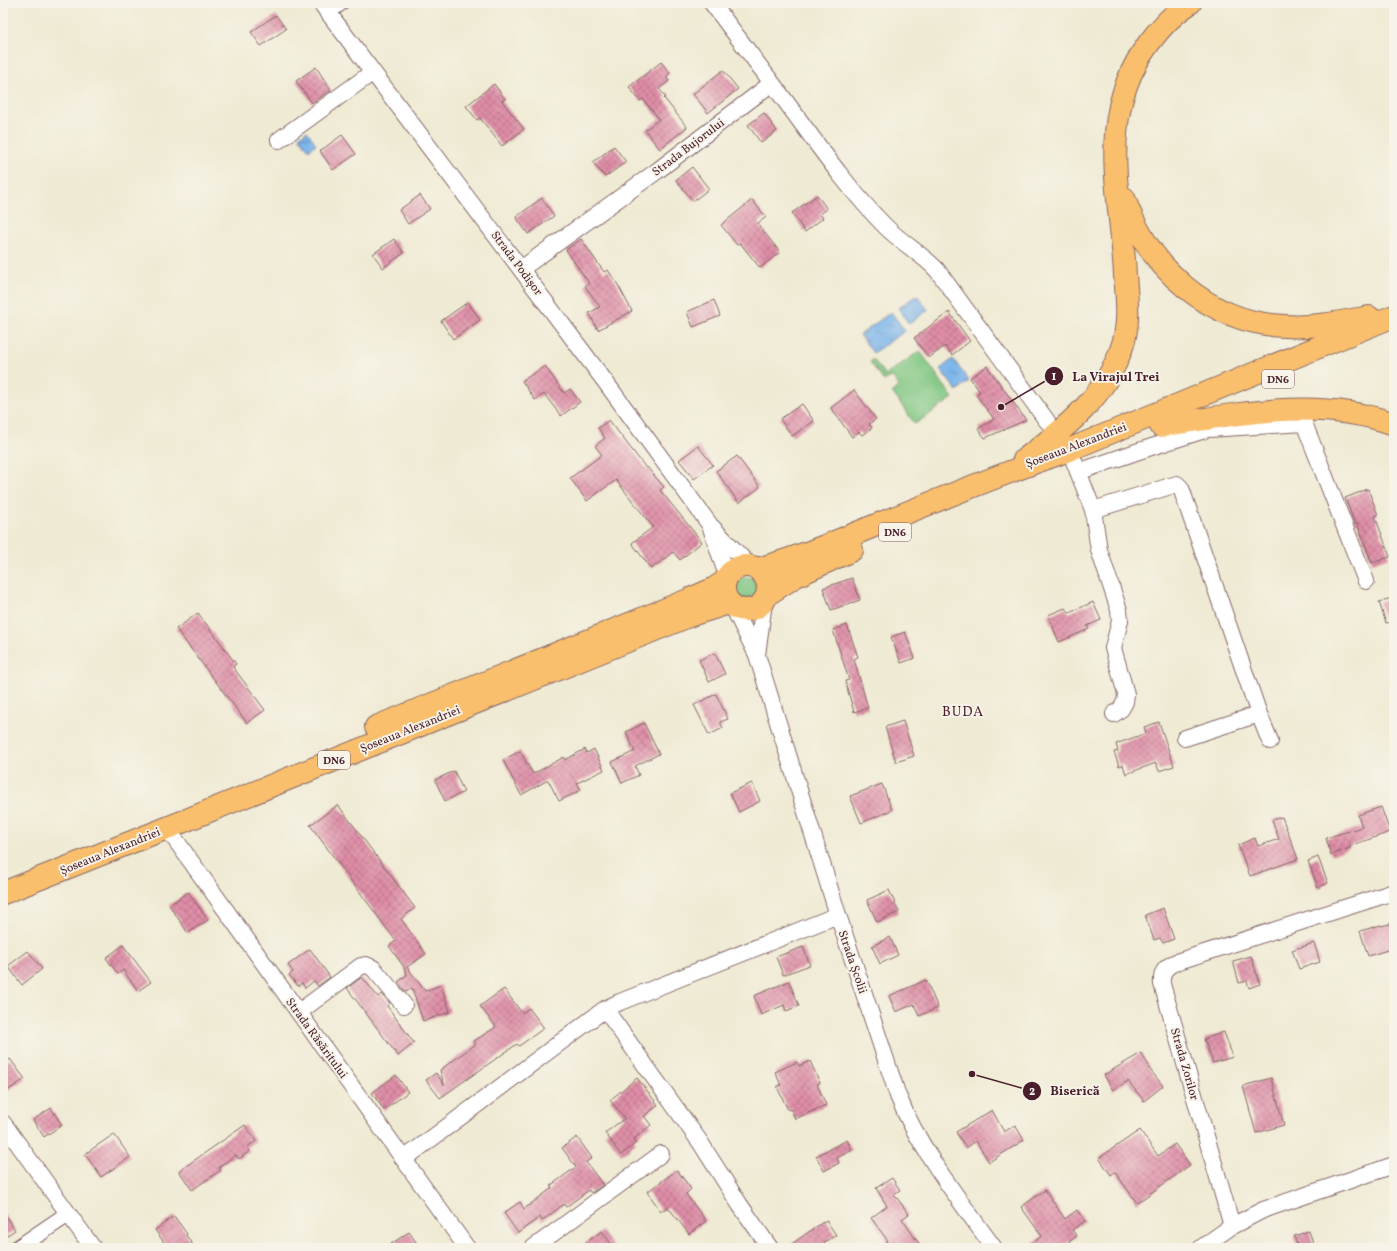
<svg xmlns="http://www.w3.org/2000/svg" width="1397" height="1251" font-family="Vollkorn,serif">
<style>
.grass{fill:#7fc681;stroke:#647256}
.water{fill:url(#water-ripples);stroke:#626a8a}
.building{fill:url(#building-cross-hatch)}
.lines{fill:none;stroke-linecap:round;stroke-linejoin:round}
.minor-casing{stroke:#846666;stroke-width:18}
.highway-casing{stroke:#846666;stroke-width:24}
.minor{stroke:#fff;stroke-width:16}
.highway{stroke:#f9bf6d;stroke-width:22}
.labels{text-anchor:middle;stroke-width:4;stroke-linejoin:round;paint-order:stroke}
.shield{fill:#f7f3e8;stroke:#7e5f64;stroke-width:1}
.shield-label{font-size:11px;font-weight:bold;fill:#4a1f2b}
.street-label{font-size:12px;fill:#4a1f2b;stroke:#f7f3e8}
.quarter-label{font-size:14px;letter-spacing:1px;fill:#4a1f2b;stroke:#f7f3e8}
.leader{fill:none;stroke:#4a1f2b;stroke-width:1.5}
.callout-dot{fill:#4a1f2b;stroke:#f7f3e8;stroke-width:1.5}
.mark-label{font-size:12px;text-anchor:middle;font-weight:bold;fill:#fff}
.callout-label{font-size:13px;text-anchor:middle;font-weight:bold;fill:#4a1f2b;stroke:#f7f3e8;stroke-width:4;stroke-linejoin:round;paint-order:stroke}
</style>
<defs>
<pattern id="water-ripples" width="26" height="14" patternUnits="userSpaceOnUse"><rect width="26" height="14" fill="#79b4ea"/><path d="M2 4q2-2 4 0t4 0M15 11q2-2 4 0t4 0" fill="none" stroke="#6592be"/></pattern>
<pattern id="building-cross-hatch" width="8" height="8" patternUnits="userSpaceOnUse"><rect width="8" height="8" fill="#df8ea7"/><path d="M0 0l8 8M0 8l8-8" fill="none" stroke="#b77388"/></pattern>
</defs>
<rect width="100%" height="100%" fill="#f7f3e8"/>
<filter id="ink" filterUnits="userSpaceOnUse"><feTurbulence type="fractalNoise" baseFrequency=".025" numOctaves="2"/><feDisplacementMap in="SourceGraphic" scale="8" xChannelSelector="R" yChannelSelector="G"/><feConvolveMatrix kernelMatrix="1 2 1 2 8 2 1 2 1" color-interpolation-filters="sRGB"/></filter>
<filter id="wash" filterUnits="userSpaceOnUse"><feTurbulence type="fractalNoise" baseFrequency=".012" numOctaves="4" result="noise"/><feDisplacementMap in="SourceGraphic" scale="16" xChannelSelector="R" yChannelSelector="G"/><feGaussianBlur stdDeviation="0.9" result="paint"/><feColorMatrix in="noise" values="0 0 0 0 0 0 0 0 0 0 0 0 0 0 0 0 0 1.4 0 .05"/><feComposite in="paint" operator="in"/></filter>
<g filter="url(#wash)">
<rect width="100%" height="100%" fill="#efead3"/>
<path class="grass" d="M920,351l33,47 -38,26 -23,-32 7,-6 -7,-10 -8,5 -14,-19 3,-3 12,16z
M735 588a11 11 0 1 1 22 0a11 11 0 1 1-22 0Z"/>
<path class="water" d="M307,131l9,13 -7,6 -10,-13z
M917,295l11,15 -19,14 -11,-16z
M891,312l14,19 -32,22 -13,-18z
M953,359l16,22 -12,10 -17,-22z"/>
<g id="blocks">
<path class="building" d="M276,15l10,14 -25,17 -10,-14z
M661,62l9,11 -4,4 3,4 -10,8 7,8 -2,1 23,29 -27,22 -15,-19 14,-11 -16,-20 -3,2 -11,-14z
M316,67l15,23 -19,13 -16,-22z
M723,70l15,19 -30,24 -15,-19z
M494,84l11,15 -3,2 22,28 -22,17 -22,-28 -3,2 -11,-14z
M764,113l13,18 -16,12 -13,-18z
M342,135l14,19 -23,16 -13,-19z
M614,146l12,16 -21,15 -12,-15z
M692,167l17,22 -16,12 -17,-21z
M420,195l10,14 -22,15 -9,-14z
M817,195l10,14 -7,5 3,4 -18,14 -13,-19z
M542,198l12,18 -26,18 -12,-17z
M752,200l14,17 -8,6 2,4 20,25 -20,16 -20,-25 -3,2 -16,-20z
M394,239l10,14 -21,15 -10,-14z
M581,239l23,33 4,-2 10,15 14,26 -34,19 -9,-17 11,-6 -15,-21 4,-3 -23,-33z
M714,300l6,16 -27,11 -6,-15z
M468,302l12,18 -27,19 -12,-18z
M949,312l21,29 -18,14 -7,-9 -16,12 -15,-20z
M545,366l19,27 6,-4 10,13 -19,14 -17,-22 -9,6 -13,-19z
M987,366l39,54 -41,18 -7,-9 16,-10 -18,-24 4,-3 -10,-14z
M854,390l22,29 -7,5 3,4 -10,7 -3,-3 -7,5 -21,-29z
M802,404l12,17 -22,15 -12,-17z
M609,420l37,48 1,-1 17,20 -4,3 42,52 -22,18 -7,-8 -22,17 -19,-26 21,-16 -37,-47 -29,21 -17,-23 32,-23 -7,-9 10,-8 -7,-10z
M698,446l15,19 -19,14 -15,-19z
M737,456l23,31 -21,16 -23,-32z
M1368,489l10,26 -3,1 15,41 -18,6 -15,-40 -2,1 -10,-26z
M852,578l8,22 -29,10 -8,-22z
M1394,597v24l-8,2 -7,-21z
M1093,602l8,18 -14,6 2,3 -30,13 -11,-27 17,-7 4,5z
M198,613l38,51 -3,3 32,43 -18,13 -71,-94z
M847,625l11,32 -4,2 14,49 -14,4 -9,-31 4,-1 -16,-50z
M905,632l10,26 -14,5 -10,-26z
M715,653l10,21 -16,8 -10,-22z
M716,694l12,25 -8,3 3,6 -14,7 -15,-30z
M903,721l11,35 -18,6 -11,-35z
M1159,722l15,44 -15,5 -3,-8 -30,11 -3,-9 -4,1 -5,-14 4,-1 -2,-7 30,-11 -2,-6z
M644,723l15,31 -24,12 4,9 -17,8 -10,-21 23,-11 -9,-19z
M585,749l2,4 7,-4 10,21 -27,13 4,7 -22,11 -11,-21 -27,15 -18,-35 17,-9 13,23 31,-17 1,3z
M454,771l10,21 -19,9 -10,-21z
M752,783l8,18 -21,11 -9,-19z
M882,784l10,26 -31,13 -11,-27z
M338,805l77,103 -14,11 25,35 -19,13 18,24 16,-6 9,27 -27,9 -11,-33 -6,4 -8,-10 9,-7 -3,-8 -15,-21 7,-5 -86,-116z
M1381,807l9,25 -40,14v2l-19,7 -5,-17 36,-11 -4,-12z
M1282,817l16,42 -48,17 -12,-31 17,-7 3,8 21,-7 -7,-19z
M1318,857l10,26 -10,5 -10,-27z
M889,890l10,22 -22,10 -10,-22z
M188,892l20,28 -20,13 -19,-28z
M1163,908l11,31 -11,4 -3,-5 -6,2 -9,-25z
M1394,923v25l-26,8 -8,-25 21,-6v1z
M890,937l8,18 -18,9 -8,-18z
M1314,943l6,19 -21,7 -7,-19z
M123,945l28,37 -13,9 -15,-21 -5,4 -12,-16z
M803,947l7,18 -27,10 -7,-18z
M310,949l20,28 -12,9 -4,-5 -9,7 -3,-5 -4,3 -9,-11 4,-3 -5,-7z
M28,951l14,18 -20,16 -14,-19z
M1251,956l9,28 -11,4 -2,-7 -8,2 -6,-22z
M362,977l16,20 4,-3 8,9 -3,3 27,37 -16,13 -51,-68z
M926,980l12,28 -19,8 -5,-12 -18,8 -7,-16z
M789,981l10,25 -13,5 -2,-6 -23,10 -7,-19z
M504,989l18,24 7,-5 15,20 -25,18 -2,-2 -77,54 -14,-18 10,-7 8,12 -4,-15 36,-26 -2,-3 22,-14 -16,-21z
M1224,1032l9,25 -20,6 -9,-24z
M1141,1053l8,13 -1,1 15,19 -19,15 -16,-20 -15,9 -9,-15z
M10,1059l15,20 -18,12 -4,-6v-21z
M810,1061l10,22 -3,1 9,21 -31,14 -4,-10 -3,1 -11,-23 4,-2 -6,-13 22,-10 2,4z
M396,1075l12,17 -24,18 -12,-17z
M637,1078l21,27 -14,11 7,9 -17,14 2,4 -15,12 -16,-22 20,-15 -15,-18z
M1271,1078l13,47 -28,8 -13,-47z
M51,1108l11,17 -18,12 -11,-17z
M992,1110l12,22 11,-7 9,15 -35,22 -13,-21 -10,7 -10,-16z
M245,1125l11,16 -9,6 3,4 -11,8 -3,-4 -17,12 2,3 -29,20 -13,-19z
M1140,1130l18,26 17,-12 15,21 -53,38 -22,-31 -4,3 -12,-17z
M114,1134l16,23 -29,20 -16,-23z
M577,1137l15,21 -6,4 17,23 -12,8 -2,-3 -23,17 -2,-3 -22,17 -2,-4 -22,16 -14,-20 16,-11 4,7 28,-21 -2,-2 26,-19 -14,-19z
M847,1140l5,10 -15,8 2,5 -15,8 -8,-15z
M677,1170l14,19 -5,5 20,27 -17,13 -21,-27 -7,4 -14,-19z
M892,1178l8,12 -6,4 15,20 -7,5 20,29h-44l10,-7 -17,-23 16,-12 -11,-18z
M1045,1190l20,29 12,-9 8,11 -13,9 5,6 -16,12h-35l16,-12 -21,-29z
M3,1212l12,18 -12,8z
M174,1216l13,18 -1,1 9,13h-27l-13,-18z
M826,1220l10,15 -12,8 3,5h-41z
M602,1231l12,17h-36z
M1309,1231l6,17h-17l-4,-12z
M409,1232l11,16h-35z"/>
</g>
</g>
<g filter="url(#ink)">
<use href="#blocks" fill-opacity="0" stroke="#846666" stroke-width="1"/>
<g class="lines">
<g class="minor-casing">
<path id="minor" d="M321,3l283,377 106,145 40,41
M327,12l13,-9
M772,83c37,49 71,101 114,144 16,16 36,27 51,43l110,151
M279,140l94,-68
M521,269l136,-98 115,-88 -60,-80
M1074,461l19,49 6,40 20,60 1,11 -7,27 13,46 -1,8 -4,7 -7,5
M1078,472l61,-21 69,-22 96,-6 62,158
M1093,510l84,-26 4,4 78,226 -74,24
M711,528l16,48
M733,607l24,48 81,260 60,181c23,56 61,103 96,152
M757,655l7,-53
M1259,714l11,27
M167,828l300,420
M605,1009l95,133 40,63 30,43
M299,1012l62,-46 5,-1 7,3 31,37
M3,1123l90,125
M404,1159l201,-150 15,-7 218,-87
M1232,1226l-70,-242c-1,-12 3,-17 14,-22l218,-70
M18,1248l50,-34
M533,1248l128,-94
M1201,1248l31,-22 31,-16 131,-45"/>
</g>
<g class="highway-casing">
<path id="highway" d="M1124,198c25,70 85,125 161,128 28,2 56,-4 84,-9
M1161,426c77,-12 157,-29 233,-2
M1024,460c41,-32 81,-62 98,-113 8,-23 5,-48 3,-72 -4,-82 -30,-159 24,-232 11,-15 25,-30 41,-40
M724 588a22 22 0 1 1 44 0a22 22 0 1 1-44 0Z
M757,569c42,-11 82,-29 122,-45 61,-25 121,-49 182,-71l333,-137
M768,594l28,-18 56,-26
M376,727l312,-127 25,-11 11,-7
M3,893l164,-65 527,-214 35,-11"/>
</g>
<use href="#minor" class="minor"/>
<use href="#highway" class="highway"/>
</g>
</g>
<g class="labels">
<g class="shield">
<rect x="1262" y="370" width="32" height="18" rx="3"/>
<rect x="879" y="523" width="32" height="18" rx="3"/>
<rect x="318" y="751" width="32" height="18" rx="3"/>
</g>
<g class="shield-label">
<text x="1278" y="383">DN6</text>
<text x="895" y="536">DN6</text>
<text x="334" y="764">DN6</text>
</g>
<g class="street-label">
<text transform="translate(688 147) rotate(-37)" y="4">Strada Bujorului</text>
<text transform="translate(517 263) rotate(53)" y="4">Strada Podișor</text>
<text transform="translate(1076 445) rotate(-21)" y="4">Șoseaua Alexandriei</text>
<text transform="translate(410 729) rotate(-22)" y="4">Șoseaua Alexandriei</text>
<text transform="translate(110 851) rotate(-22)" y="4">Șoseaua Alexandriei</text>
<text transform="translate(853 962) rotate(71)" y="4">Strada Școlii</text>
<text transform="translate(317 1038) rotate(54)" y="4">Strada Răsăritului</text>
<text transform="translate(1185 1064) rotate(74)" y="4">Strada Zorilor</text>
</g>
<g class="quarter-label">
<text x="963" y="716">BUDA</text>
</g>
</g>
<path class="leader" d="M1001 407L1054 376M972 1074L1032 1091"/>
<g class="callout-dot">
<circle cx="1001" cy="407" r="4"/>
<circle cx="972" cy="1074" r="4"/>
<circle cx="1054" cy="376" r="10"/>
<circle cx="1032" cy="1091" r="10"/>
</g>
<g class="mark-label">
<text x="1054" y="380">1</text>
<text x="1032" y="1095">2</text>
</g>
<g class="callout-label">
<text x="1116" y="381">La Virajul Trei</text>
<text x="1075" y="1095">Biserică</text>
</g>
<rect width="1397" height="1251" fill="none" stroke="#f7f3e8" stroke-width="16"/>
</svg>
